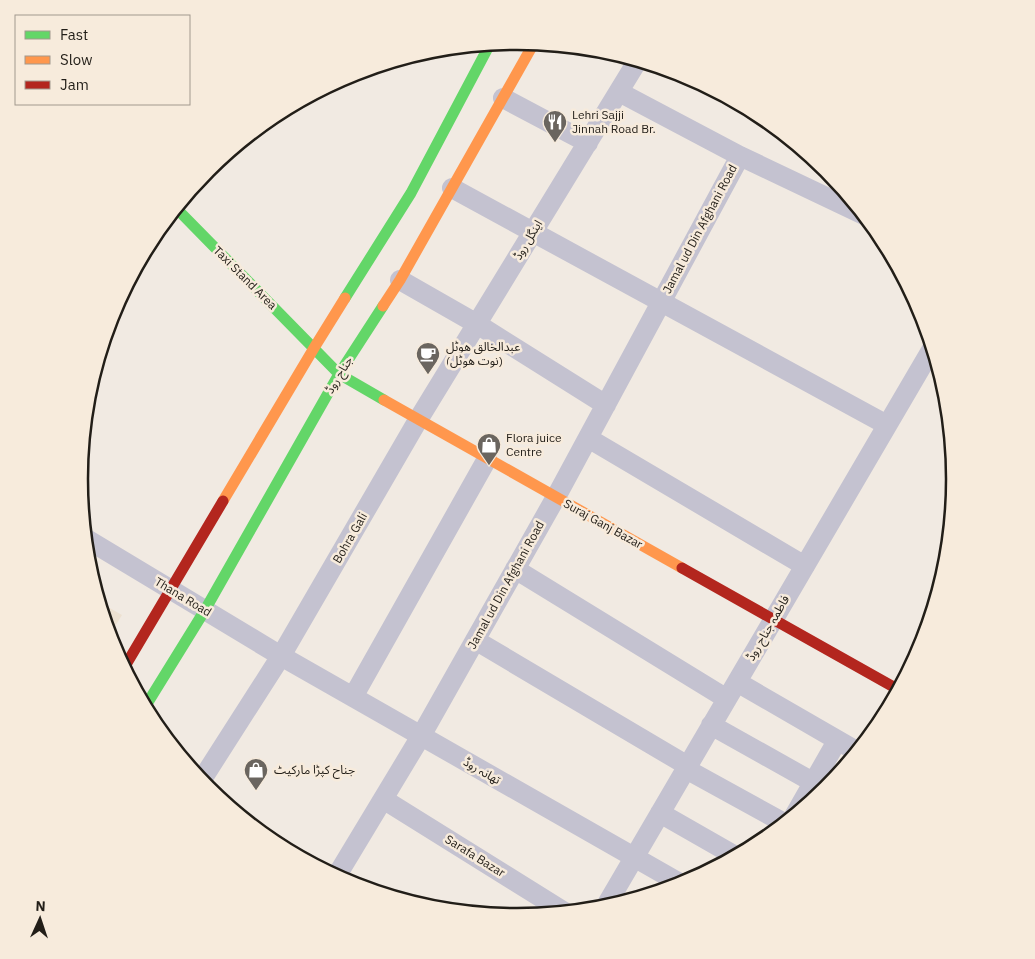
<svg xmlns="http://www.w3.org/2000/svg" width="1035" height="959" font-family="'IBM Plex Sans','Noto Sans Arabic',sans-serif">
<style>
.built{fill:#ede1d1}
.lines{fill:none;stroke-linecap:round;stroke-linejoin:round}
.street{stroke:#c4c2d0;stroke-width:20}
.fast{stroke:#63d668;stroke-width:11}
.slow{stroke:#ff974d;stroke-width:11}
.jam{stroke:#b3261e;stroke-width:11}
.labels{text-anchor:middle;stroke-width:5;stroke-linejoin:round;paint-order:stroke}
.poi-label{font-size:12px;fill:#221e18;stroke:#f7ebdc;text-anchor:start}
.street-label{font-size:12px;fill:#221e18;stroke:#f7ebdc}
.rim{fill:none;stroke:#221e18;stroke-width:2.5}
</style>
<rect width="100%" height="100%" fill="#f1eae2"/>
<path class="built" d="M99,602l23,13 -13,21z"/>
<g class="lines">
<path class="street" d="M619,92l121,64 124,59
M503,98l85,45
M452,188l435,237
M400,280l77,44 129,81
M588,438l217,128
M85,538l196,118 402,229
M515,569l212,130
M475,640l213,126
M737,682l121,70
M353,697l134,-238
M711,725l116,65
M686,769l100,55
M201,781l80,-125 137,-236 220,-360
M383,799l183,114
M660,813l77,44
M793,818l44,-77
M336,877l85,-141 135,-239 184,-341
M604,909l329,-562"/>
<path class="fast" d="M176,208l163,166 45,26
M345,298l66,-105 79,-149
M145,707l60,-97 134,-236 44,-68"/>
<path class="slow" d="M383,306l17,-26 134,-237
M384,400l298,168
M223,501l91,-153 31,-50"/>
<path class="jam" d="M682,568l217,122
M124,668l99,-167"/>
</g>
<defs>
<g id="restaurant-pin" transform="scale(1.25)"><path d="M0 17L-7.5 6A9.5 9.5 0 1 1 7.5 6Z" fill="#6a655f" stroke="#f7ebdc"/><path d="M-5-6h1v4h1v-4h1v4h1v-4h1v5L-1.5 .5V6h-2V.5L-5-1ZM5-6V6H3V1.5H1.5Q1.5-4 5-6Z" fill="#fff"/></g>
<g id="cafe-pin" transform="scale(1.25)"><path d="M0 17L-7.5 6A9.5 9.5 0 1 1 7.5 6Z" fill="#6a655f" stroke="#f7ebdc"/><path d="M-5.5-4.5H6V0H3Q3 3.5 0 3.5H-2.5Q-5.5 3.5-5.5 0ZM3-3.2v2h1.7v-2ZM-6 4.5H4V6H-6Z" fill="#fff"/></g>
<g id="shop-pin" transform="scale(1.25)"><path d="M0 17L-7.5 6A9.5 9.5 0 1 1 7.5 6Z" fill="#6a655f" stroke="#f7ebdc"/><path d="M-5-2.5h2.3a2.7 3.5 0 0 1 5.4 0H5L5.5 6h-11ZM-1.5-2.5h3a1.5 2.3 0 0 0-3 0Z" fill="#fff"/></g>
</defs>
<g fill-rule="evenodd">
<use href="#restaurant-pin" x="555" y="122"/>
<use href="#cafe-pin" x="428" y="354"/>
<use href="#shop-pin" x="489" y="445"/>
<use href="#shop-pin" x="256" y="770"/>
</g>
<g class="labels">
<g class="poi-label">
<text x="572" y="119">Lehri Sajji<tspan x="572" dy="14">Jinnah Road Br.</tspan></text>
<text x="446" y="351">عبدالخالق ھوٹل<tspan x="446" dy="14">(توت ھوٹل)</tspan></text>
<text x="506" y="442">Flora juice<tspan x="506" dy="14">Centre</tspan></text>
<text x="274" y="774">جناح کپڑا مارکیٹ</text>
</g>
<g class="street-label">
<text transform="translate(700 229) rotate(-62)" y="4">Jamal ud Din Afghani Road</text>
<text transform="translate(528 240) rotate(-59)" y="4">اینگل روڈ</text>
<text transform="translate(245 278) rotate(45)" y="4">Taxi Stand Area</text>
<text transform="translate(339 375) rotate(-59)" y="4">جناح روڈ</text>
<text transform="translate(603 524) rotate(29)" y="4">Suraj Ganj Bazar</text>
<text transform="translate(350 538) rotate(-60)" y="4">Bohra Gali</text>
<text transform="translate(506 585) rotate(-61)" y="4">Jamal ud Din Afghani Road</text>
<text transform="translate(183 597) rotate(31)" y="4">Thana Road</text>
<text transform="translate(768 628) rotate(-60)" y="4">فاطمہ جناح روڈ</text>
<text transform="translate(482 771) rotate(30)" y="4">تھانہ روڈ</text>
<text transform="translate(475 856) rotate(32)" y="4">Sarafa Bazar</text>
</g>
</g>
<path d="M0 0H1035V959H0ZM88 479a429 429 0 1 1 858 0a429 429 0 1 1-858 0Z" fill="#f7ebdc" fill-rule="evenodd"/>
<path class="rim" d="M88 479a429 429 0 1 1 858 0a429 429 0 1 1-858 0Z"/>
<rect x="15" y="15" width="175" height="90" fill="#f7ebdc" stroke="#a2998e"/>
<rect x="25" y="31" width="25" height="8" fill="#63d668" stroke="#a2998e"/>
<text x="60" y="40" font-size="15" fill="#221e18">Fast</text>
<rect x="25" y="56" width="25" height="8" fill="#ff974d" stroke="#a2998e"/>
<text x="60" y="65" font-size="15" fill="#221e18">Slow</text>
<rect x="25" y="81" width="25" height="8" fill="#b3261e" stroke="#a2998e"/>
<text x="60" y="90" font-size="15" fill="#221e18">Jam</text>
<g transform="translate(40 919) rotate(3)" stroke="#f7ebdc" stroke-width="4" paint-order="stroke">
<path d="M0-4L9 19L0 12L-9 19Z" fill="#221e18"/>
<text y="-8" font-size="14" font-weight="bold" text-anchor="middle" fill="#221e18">N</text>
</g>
</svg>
